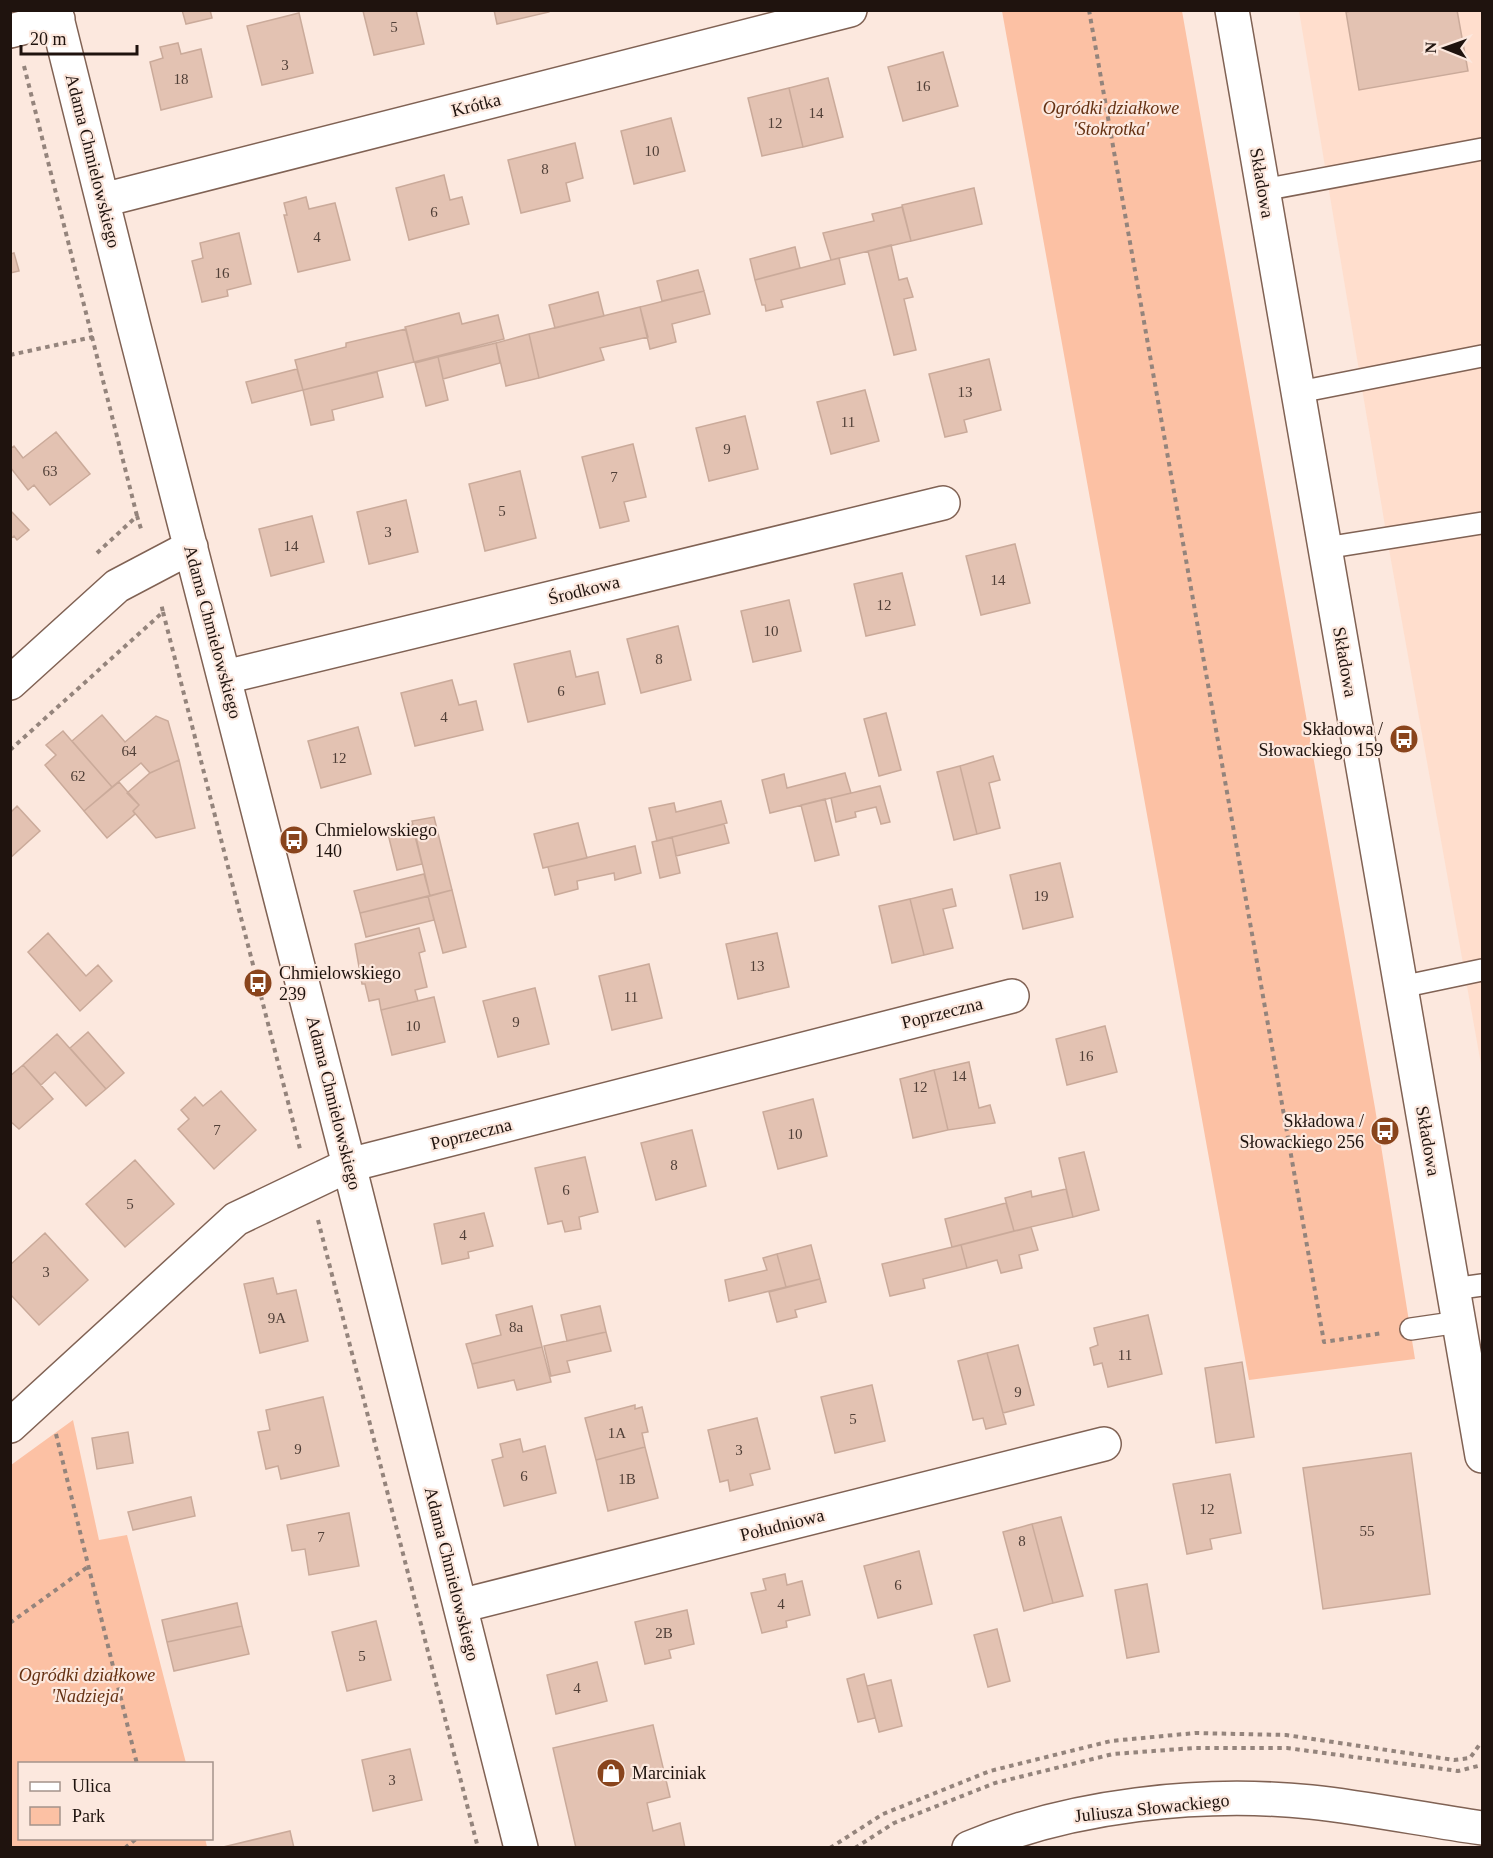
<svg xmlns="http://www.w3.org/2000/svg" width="1493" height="1858" font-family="Georgia,serif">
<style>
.built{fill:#ffdecd}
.green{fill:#fcc1a4}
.building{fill:#e3c2b2;stroke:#caaa9a;stroke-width:1.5}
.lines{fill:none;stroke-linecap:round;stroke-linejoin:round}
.lane-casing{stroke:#806254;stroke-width:24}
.street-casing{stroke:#806254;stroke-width:36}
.secondary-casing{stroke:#806254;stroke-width:36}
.path{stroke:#94847c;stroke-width:4;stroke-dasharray:4.5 4.5;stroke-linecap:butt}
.lane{stroke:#fff;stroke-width:21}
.street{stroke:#fff;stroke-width:33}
.secondary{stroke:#fff;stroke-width:33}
.labels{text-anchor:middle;stroke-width:4.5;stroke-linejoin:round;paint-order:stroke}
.number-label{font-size:15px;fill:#503f37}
.street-label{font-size:18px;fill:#1f130e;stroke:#fce8de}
.park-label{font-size:18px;font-style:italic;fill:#643011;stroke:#fce8de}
.poi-label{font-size:18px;fill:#1f130e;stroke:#fce8de;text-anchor:start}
</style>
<rect width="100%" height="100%" fill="#fce8de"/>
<path class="built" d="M1299,11h183v1059l-95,-532z"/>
<path class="green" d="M1002,11h180l193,1097 40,251 -166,21z
M73,1420l26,120 28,-5 59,228 -166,1v74h185l2,9h-196v-382z"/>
<path class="building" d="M182,10h28l2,8 -26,6z
M416,10l8,34 -50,11 -11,-44z
M494,10h55v2l-52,12z
M1355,10h102l11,61 -109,19 -13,-78z
M299,13l14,60 -51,12 -15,-59z
M178,43l3,11 20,-5 11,48 -51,13 -11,-48 13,-4 -3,-11z
M943,52l15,54 -55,15 -15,-54z
M828,78l15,59 -40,10 -14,-59z
M789,88l14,59 -41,9 -14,-58z
M671,118l14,53 -51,13 -13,-53z
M575,143l8,35 -17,5 4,18 -49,12 -13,-53z
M444,175l6,25 12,-3 7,27 -60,16 -13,-52z
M974,188l8,36 -71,17 -9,-36z
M306,197l3,12 26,-6 15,57 -52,12 -14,-57h3l-3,-12z
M902,207l9,34 -80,19 -8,-27 51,-12 -2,-7z
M239,233l12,51 -24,6 1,6 -26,6 -10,-41 11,-3 -3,-15z
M891,245l8,35 8,-2 6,19 -9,2 12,51 -22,5 -26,-104z
M795,247l5,21 -45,12 -5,-21z
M14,253l5,18 -9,2v-19z
M839,258l6,26 -64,16 2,7 -17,4 -1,-6h-3l-7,-25z
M698,270l6,21 -42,10 -5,-20z
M704,291l6,23 -38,10 4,18 -26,7 -10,-42z
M598,292l6,24 -49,12 -6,-23z
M640,307l8,30 -48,11 4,12 -65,18 -10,-44z
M459,313l3,11 36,-9 6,24 -90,23 -9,-35z
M406,329l8,33 -111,28 -8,-30 51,-13v-4z
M529,334l10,44 -33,8 -10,-43z
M496,343l4,20 -57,16 -5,-22z
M438,357l10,43 -22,6 -11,-43z
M989,359l12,51 -37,10 3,12 -22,5 -16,-63z
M297,369l6,21 -51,13 -6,-21z
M377,372l6,25 -51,13 2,10 -23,5 -8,-35z
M865,390l14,51 -48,13 -14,-52z
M745,416l13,53 -49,12 -13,-53z
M56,432l34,42 -40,31 -16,-20 -6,5 -18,-23v-18l4,-3 9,12z
M633,444l13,53 -22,5 5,19 -29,7 -18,-71z
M520,471l16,67 -51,13 -16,-67z
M406,500l12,52 -49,12 -12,-52z
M10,510l19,20 -12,10 -3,-4 -4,3z
M312,516l12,46 -53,14 -12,-47z
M1015,544l15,59 -49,12 -15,-59z
M902,573l13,52 -49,11 -12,-52z
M789,600l12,51 -48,11 -12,-51z
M678,626l13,54 -50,13 -14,-54z
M570,651l6,26 22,-5 7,32 -77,18 -14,-58z
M452,680l7,25 17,-4 7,29 -68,16 -14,-53z
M886,713l15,57 -22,6 -15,-57z
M102,715l23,27 31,-26 12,5 11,39 -29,13 -9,-10 -29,24 -40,-46z
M358,727l13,47 -50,14 -13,-47z
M63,731l49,56 -28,24 -39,-46 11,-10 -10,-10z
M993,756l7,24 -11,3 11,45 -23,6 -17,-68z
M179,760l16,68 -39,10 -23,-27 6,-6 -12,-12 23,-20z
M960,766l17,68 -23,6 -17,-68z
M845,773l6,20 -81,20 -8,-33 22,-6 3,14z
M119,782l20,23 -6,6 2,3 -28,24 -23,-27z
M880,786l10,36 -9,2 -5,-17 -21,5 1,5 -20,5 -5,-24z
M825,799l14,56 -24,6 -14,-56z
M721,801l6,22 -70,18 -8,-33 25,-5 2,9z
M17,806l23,25 -30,27v-45z
M434,817l18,73 -22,6 -18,-75z
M578,823l9,35 -44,10 -9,-34z
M412,824l10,40 -25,6 -10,-40z
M724,824l5,19 -53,13 -4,-19z
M672,837l8,36 -20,5 -8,-36z
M635,846l6,27 -26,7 -1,-7 -37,8 1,8 -23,6 -7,-28z
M1060,863l13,54 -50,12 -13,-54z
M424,874l6,22 -70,17 -6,-22z
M952,889l4,17 -13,3 10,39 -29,7 -14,-56z
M452,890l14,57 -23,6 -15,-57z
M428,896l6,24 -68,17 -6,-24z
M910,899l14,56 -32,8 -13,-57z
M419,928l6,23 -6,2 8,34 -12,3 3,11 -37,9 -2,-11 -10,2 -4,-17h-3l-7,-40z
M48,933l38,43 12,-11 14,16 -32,30 -52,-59z
M777,933l12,54 -51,12 -12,-55z
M649,964l13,54 -50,12 -13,-54z
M535,988l14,56 -51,13 -15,-56z
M434,997l11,45 -53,13 -11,-45z
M1105,1026l12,46 -50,13 -11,-46z
M88,1032l36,41 -18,16 -36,-41z
M57,1034l49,55 -20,17 -31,-34 -14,13 -18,-20z
M969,1062l10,46 11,-3 5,18 -47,7 -14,-60z
M23,1065l30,34 -34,30 -9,-8v-45z
M934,1070l14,60 -35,8 -13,-59z
M221,1091l35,39 -42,39 -36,-40 11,-10 -8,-9 14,-13 8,9z
M813,1099l14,57 -49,13 -15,-57z
M692,1130l14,56 -50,14 -15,-57z
M1084,1152l15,58 -26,7 -14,-59z
M585,1157l13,55 -19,5 2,12 -16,3 -3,-11 -14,3 -13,-56z
M135,1160l39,44 -49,43 -39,-43z
M1066,1189l7,28 -59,14 -9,-33 26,-7 1,6z
M1006,1203l8,28 -62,16 -7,-28z
M484,1213l9,33 -25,6 1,6 -27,6 -8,-40z
M1031,1227l7,23 -19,5 3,13 -21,5 -4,-13 -30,8 -6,-23z
M45,1233l43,47 -49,45 -29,-31v-29z
M811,1245l9,34 -34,8 -9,-33z
M961,1245l6,23 -44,11 2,9 -35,8 -8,-32z
M777,1254l9,33 -57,14 -4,-21 42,-10 -4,-12z
M273,1278l4,16 19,-4 12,51 -48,12 -16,-69z
M820,1279l6,23 -31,8 2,7 -20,5 -8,-30z
M532,1306l10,41 -70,17 -6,-20 35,-9 -5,-20z
M600,1306l6,26 -39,9 -6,-26z
M1148,1315l14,59 -54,13 -6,-24 -8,2 -4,-17 8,-3 -4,-17z
M606,1332l5,19 -44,10 3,11 -19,4 -7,-30z
M1018,1345l16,60 -31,8 -16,-60z
M542,1347l9,35 -34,8 -3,-10 -36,8 -6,-24z
M987,1353l19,71 -20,5 -3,-11 -10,2 -15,-59z
M1242,1362l12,75 -38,6 -11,-75z
M872,1385l13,56 -50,12 -14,-56z
M323,1397l16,69 -58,13 -3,-13 -12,3 -8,-37 12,-2 -4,-20z
M635,1405v4l7,-2 6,25 -6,1 3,14 -49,13 -11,-42z
M757,1418l13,51 -20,5 3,11 -23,6 -2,-11 -8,2 -12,-52z
M128,1432l5,31 -36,6 -5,-31z
M520,1439l3,13 22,-6 11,47 -52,13 -12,-46 11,-3 -3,-13z
M645,1447l13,51 -50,13 -12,-51z
M1411,1453l19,141 -107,15 -20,-141z
M1230,1474l11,59 -31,6 2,10 -25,5 -14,-70z
M191,1497l4,19 -62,14 -5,-18z
M349,1513l10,53 -50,9 -4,-26 -13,2 -5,-26z
M1061,1517l22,79 -30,7 -21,-79z
M1032,1524l21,79 -29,8 -21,-79z
M919,1551l13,53 -54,14 -14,-52z
M785,1574l2,11 15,-4 8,34 -24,6 1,6 -25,6 -11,-40 15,-3 -3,-11z
M1147,1584l12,68 -32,6 -12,-68z
M237,1603l5,23 -75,16 -5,-22z
M687,1610l7,34 -25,6 2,8 -26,6 -10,-42z
M376,1621l15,59 -44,11 -15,-59z
M242,1626l7,28 -75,17 -7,-29z
M997,1629l13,52 -22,6 -14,-52z
M597,1662l10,39 -51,13 -9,-39z
M864,1674l11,44 -17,4 -11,-43z
M891,1680l11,46 -23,6 -12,-46z
M653,1725l17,72 -23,6 6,28 27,-8 5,25h-109l-23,-100z
M410,1749l12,51 -49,11 -11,-51z
M290,1831l4,17h-75z"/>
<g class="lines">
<g class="lane-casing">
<path id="lane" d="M1263,190l219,-41
M1299,392l183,-36
M1325,548l157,-25
M1401,987l81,-17
M1453,1289l29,-4
M1411,1329l48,-7"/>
</g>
<g class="street-casing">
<path id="street" d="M55,10l79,317 215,838 172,683
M1232,10l250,1446
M10,31l48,-12
M103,200l747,-190
M225,677l718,-174
M10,683l107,-97 74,-39
M10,1426l226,-207 113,-54 663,-169
M460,1606l644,-162"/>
</g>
<g class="secondary-casing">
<path id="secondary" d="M969,1848c102,-43 232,-57 342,-46 57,6 114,18 171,26"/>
</g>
<path class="path" d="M1089,10l235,1332 59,-9
M24,66l113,450
M10,355l83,-18
M97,553l40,-37 5,16
M163,612l137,537
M10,750l153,-138 -2,-9
M318,1220l160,628
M56,1434l81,330
M10,1623l79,-57
M125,1848l12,-10
M830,1848l53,-34 107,-43 121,-30 84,-8 91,2 168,25 16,-2 10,-14 2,1
M855,1848l39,-25 101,-40 118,-29 81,-6h93l171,23 24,-6"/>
<use href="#lane" class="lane"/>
<use href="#street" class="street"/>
<use href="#secondary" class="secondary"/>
</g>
<defs>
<g id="bus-disc" transform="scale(1.5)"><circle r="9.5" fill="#89441c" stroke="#fce8de"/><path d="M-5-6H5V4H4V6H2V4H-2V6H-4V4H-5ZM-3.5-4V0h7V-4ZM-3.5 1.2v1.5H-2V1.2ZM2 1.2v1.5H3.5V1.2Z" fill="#fff"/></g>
<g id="shop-disc" transform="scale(1.5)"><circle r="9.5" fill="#89441c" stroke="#fce8de"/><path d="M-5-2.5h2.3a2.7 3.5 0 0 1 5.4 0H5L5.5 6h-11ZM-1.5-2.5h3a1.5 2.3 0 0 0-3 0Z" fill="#fff"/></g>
</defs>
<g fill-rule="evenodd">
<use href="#bus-disc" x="1404" y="739"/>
<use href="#bus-disc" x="294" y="840"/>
<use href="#bus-disc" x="258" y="983"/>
<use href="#bus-disc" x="1385" y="1131"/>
<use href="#shop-disc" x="611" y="1773"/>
</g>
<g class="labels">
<g class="number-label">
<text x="394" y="32">5</text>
<text x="285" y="70">3</text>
<text x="181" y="84">18</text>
<text x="923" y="91">16</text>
<text x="816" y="118">14</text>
<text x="775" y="128">12</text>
<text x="652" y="156">10</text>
<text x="545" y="174">8</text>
<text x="434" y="217">6</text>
<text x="317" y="242">4</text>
<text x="222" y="278">16</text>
<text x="965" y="397">13</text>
<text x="848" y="427">11</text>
<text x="727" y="454">9</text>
<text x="50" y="476">63</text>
<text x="614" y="482">7</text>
<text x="502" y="516">5</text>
<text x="388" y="537">3</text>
<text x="291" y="551">14</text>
<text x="998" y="585">14</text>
<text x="884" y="610">12</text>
<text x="771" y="636">10</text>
<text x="659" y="664">8</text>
<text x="561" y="696">6</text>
<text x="444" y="722">4</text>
<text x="129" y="756">64</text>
<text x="339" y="763">12</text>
<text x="78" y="781">62</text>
<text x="1041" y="901">19</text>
<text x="757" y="971">13</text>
<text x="631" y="1002">11</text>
<text x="516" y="1027">9</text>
<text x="413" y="1031">10</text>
<text x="1086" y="1061">16</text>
<text x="959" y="1081">14</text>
<text x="920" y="1092">12</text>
<text x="217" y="1135">7</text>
<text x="795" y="1139">10</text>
<text x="674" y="1170">8</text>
<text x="566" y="1195">6</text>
<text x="130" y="1209">5</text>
<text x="463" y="1240">4</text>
<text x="46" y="1277">3</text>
<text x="277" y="1323">9A</text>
<text x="516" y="1332">8a</text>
<text x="1125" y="1360">11</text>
<text x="1018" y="1397">9</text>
<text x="853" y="1424">5</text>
<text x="617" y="1438">1A</text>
<text x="298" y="1454">9</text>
<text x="739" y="1455">3</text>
<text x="524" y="1481">6</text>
<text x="627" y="1484">1B</text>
<text x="1207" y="1514">12</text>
<text x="1367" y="1536">55</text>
<text x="321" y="1542">7</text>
<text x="1022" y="1546">8</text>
<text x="898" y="1590">6</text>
<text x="781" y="1609">4</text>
<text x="664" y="1638">2B</text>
<text x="362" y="1661">5</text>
<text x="577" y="1693">4</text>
<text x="392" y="1785">3</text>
</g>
<g class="street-label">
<text transform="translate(476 105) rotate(-14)" y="6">Krótka</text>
<text transform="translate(93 161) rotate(76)" y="6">Adama Chmielowskiego</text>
<text transform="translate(1262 183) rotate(80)" y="6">Składowa</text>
<text transform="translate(584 590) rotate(-14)" y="6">Środkowa</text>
<text transform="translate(213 632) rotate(75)" y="6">Adama Chmielowskiego</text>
<text transform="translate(1345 662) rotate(80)" y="6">Składowa</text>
<text transform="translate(942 1013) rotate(-14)" y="6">Poprzeczna</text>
<text transform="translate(334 1103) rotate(76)" y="6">Adama Chmielowskiego</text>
<text transform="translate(471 1134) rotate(-14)" y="6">Poprzeczna</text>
<text transform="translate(1428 1141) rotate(80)" y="6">Składowa</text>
<text transform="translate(782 1525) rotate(-14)" y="6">Południowa</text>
<text transform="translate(452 1574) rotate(76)" y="6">Adama Chmielowskiego</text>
<text transform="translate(1152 1808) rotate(-6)" y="6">Juliusza Słowackiego</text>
</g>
<g class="park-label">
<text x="1111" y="114">Ogródki działkowe<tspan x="1111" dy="21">'Stokrotka'</tspan></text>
<text x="87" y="1681">Ogródki działkowe<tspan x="87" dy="21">'Nadzieja'</tspan></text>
</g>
<g class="poi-label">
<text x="1383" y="735" text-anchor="end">Składowa /<tspan x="1383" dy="21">Słowackiego 159</tspan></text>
<text x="315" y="836">Chmielowskiego<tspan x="315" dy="21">140</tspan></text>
<text x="279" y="979">Chmielowskiego<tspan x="279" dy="21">239</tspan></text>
<text x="1364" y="1127" text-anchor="end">Składowa /<tspan x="1364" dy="21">Słowackiego 256</tspan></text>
<text x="632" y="1779">Marciniak</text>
</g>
</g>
<rect width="1493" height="1858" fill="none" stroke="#1f130e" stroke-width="24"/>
<rect x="18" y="1762" width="195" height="78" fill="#fce8de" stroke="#a4938b" stroke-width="1.5"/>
<rect x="30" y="1782" width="30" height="9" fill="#ffffff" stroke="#a4938b" stroke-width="1.5"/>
<text x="72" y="1792" font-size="18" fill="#1f130e">Ulica</text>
<rect x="30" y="1807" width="30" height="18" fill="#fcc1a4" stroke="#a4938b" stroke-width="1.5"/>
<text x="72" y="1822" font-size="18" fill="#1f130e">Park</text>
<g transform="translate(1445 48) rotate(271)" stroke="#fce8de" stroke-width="4.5" paint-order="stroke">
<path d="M0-4.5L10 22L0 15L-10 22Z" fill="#1f130e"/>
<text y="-9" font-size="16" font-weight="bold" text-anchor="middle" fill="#1f130e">N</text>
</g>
<path d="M21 45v9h116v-9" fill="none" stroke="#1f130e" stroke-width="3"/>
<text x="30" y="45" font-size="18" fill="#1f130e" stroke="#fce8de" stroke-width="4.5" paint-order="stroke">20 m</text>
</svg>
